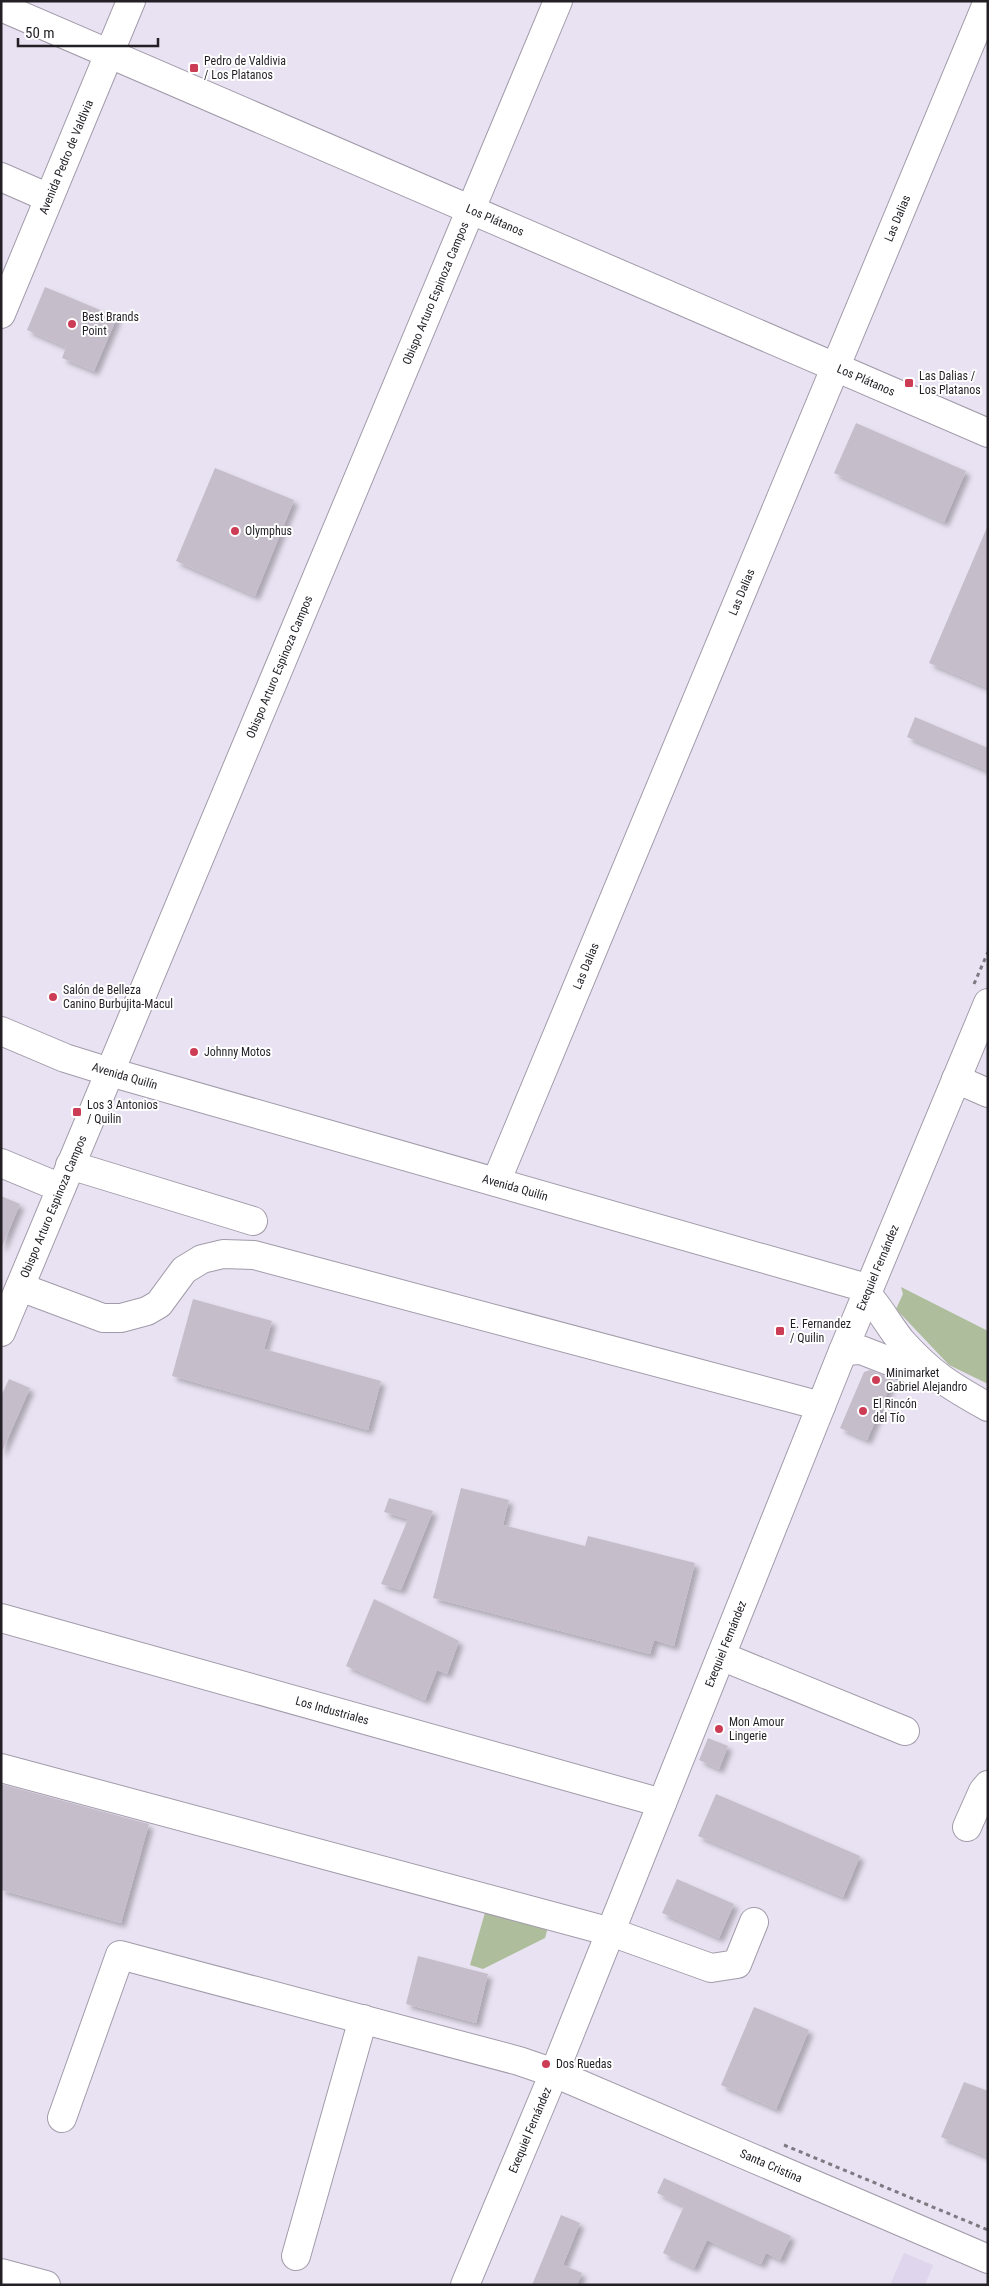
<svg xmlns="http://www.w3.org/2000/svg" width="989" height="2286" font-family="'Roboto Condensed',sans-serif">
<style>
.built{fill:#dfd5ec}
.green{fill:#aebe9c}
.building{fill:#c6bdcb;filter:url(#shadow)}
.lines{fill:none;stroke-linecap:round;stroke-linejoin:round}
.minor-casing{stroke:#a29baa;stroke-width:30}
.major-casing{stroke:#a29baa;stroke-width:30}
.path{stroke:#7d7882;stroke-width:3;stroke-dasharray:4 4;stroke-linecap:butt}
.minor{stroke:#fff;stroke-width:28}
.major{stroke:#fff;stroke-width:28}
.poi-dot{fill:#cc3c55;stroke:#fff;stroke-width:2}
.labels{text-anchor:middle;stroke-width:4;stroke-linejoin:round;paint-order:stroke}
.poi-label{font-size:12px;fill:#221f25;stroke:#fff;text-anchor:start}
.street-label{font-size:12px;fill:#221f25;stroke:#fff}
</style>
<defs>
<filter id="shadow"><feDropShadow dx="4.5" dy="4.5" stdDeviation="2.5" flood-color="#0004"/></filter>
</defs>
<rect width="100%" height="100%" fill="#e9e2f2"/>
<path class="built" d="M904,2253l29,12 -8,20h-35z"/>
<path class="green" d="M901,1287l87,44v53l-39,-19 -53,-56 7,-15z
M486,1909l62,18 -3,11 -62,31 -13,-4z"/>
<path class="building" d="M45,287l72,30 -23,54 -32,-13 4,-11 -39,-17z
M856,423l110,48 -22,51 -110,-49z
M215,468l79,32 -39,96 -79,-35z
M988,525v163l-59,-25z
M915,717l73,31v23l-81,-34z
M1,1196l19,8 -19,45z
M193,1299l79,22 -8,28 117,32 -13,49 -196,-54z
M870,1370l23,9 -26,61 -27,-12 24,-56z
M9,1379l21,9 -29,66v-58z
M461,1488l48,12 -6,25 82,21 3,-10 107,27 -21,83 -20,-6 -4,14 -217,-56z
M389,1498l44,13 -32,79 -20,-6 27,-65 -24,-7z
M374,1599l85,42 -12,33 -10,-4 -12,30 -79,-34z
M708,1738l20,8 -9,23 -20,-9z
M1,1784l148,40 -28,99 -120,-33z
M716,1794l144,62 -17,41 -145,-61z
M677,1879l57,25 -15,34 -57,-25z
M418,1956l70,18 -12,49 -70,-19z
M754,2007l55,23 -33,79 -55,-24z
M964,2082l24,9v66l-47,-20z
M664,2178l127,58 -11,24 -14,-7 -5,11 -54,-24 -13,28 -31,-15 21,-47 -27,-13z
M561,2215l19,8 -17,42 19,8 -5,12h-45z"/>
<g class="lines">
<g class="minor-casing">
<g id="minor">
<path id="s1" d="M1,7l987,426"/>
<path d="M1,177l48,21"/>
<path d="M956,1079l32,14"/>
<path d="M1,1163l60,25"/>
<path d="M70,1165l183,56"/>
<path id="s2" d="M496,1182l492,-1181"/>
<path d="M20,1287l83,31h18l26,-7 12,-7 25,-34 18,-11 21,-5 31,1 567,151"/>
<path id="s3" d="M1,1332l557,-1331"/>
<path id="s4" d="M1,1618l661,185"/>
<path d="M721,1656l184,75"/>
<path d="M1,1768l610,164 100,36 26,-4 17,-42"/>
<path d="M967,1827l16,-36 5,-6"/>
<path id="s5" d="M62,2118l58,-163 399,106 35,12 434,186"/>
<path d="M296,2256l67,-237"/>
<path d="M1,2273l45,12"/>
<path id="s6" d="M465,2285l89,-212 289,-722 145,-348"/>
</g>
</g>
<g class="major-casing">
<g id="major">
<path id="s7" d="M1,314l130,-313"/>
<path id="s8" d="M1,1031l64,27 45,14 746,213c19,13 31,39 46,57 29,32 48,44 86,65"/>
<path d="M843,1351l18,-1 72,28"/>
</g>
</g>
<path class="path" d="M974,984l14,-32
M784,2145l204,85"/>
<use href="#minor" class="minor"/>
<use href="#major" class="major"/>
</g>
<g class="poi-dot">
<rect x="189" y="63" width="10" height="10" rx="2.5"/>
<circle cx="72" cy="324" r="5"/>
<rect x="904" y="378" width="10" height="10" rx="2.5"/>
<circle cx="235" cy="531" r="5"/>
<circle cx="53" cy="997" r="5"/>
<circle cx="194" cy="1052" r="5"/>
<rect x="72" y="1107" width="10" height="10" rx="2.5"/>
<rect x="775" y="1326" width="10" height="10" rx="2.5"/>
<circle cx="876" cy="1380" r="5"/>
<circle cx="863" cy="1411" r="5"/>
<circle cx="719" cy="1729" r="5"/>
<circle cx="546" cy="2064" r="5"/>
</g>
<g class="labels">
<g class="poi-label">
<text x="204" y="65">Pedro de Valdivia<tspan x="204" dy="14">/ Los Platanos</tspan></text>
<text x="82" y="321">Best Brands<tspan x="82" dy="14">Point</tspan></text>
<text x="919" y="380">Las Dalias /<tspan x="919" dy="14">Los Platanos</tspan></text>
<text x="245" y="535">Olymphus</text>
<text x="63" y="994">Salón de Belleza<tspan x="63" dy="14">Canino Burbujita-Macul</tspan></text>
<text x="204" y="1056">Johnny Motos</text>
<text x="87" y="1109">Los 3 Antonios<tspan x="87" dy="14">/ Quilin</tspan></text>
<text x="790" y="1328">E. Fernandez<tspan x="790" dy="14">/ Quilin</tspan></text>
<text x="886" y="1377">Minimarket<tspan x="886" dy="14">Gabriel Alejandro</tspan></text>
<text x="873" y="1408">El Rincón<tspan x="873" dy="14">del Tío</tspan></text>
<text x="729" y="1726">Mon Amour<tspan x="729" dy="14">Lingerie</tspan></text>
<text x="556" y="2068">Dos Ruedas</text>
</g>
<g class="street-label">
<text dy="4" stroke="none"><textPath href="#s7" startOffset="170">Avenida Pedro de Valdivia</textPath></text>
<text dy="4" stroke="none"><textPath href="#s2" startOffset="1044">Las Dalias</textPath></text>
<text dy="4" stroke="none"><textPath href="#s1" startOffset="538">Los Plátanos</textPath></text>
<text dy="4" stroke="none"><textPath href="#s3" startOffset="1126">Obispo Arturo Espinoza Campos</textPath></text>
<text dy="4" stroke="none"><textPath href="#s1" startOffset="942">Los Plátanos</textPath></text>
<text dy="4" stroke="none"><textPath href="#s2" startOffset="639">Las Dalias</textPath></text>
<text dy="4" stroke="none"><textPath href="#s3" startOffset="721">Obispo Arturo Espinoza Campos</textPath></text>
<text dy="4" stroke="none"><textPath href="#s2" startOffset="234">Las Dalias</textPath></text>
<text dy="4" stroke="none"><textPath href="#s8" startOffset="132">Avenida Quilín</textPath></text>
<text dy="4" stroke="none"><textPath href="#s8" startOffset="538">Avenida Quilín</textPath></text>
<text dy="4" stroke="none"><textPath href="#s3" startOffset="136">Obispo Arturo Espinoza Campos</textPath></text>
<text dy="4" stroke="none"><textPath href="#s6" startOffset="1098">Exequiel Fernández</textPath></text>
<text dy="4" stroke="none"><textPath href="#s6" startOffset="692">Exequiel Fernández</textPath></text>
<text dy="4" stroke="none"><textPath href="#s4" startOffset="344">Los Industriales</textPath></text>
<text dy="4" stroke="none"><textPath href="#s6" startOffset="168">Exequiel Fernández</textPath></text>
<text dy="4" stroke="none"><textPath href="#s5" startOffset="859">Santa Cristina</textPath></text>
</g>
</g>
<rect width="989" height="2286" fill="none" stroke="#221f25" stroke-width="5"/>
<path d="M18 38v8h140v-8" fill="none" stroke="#221f25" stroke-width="2.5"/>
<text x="25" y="38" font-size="15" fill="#221f25" stroke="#ffffff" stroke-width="4" paint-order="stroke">50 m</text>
</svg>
